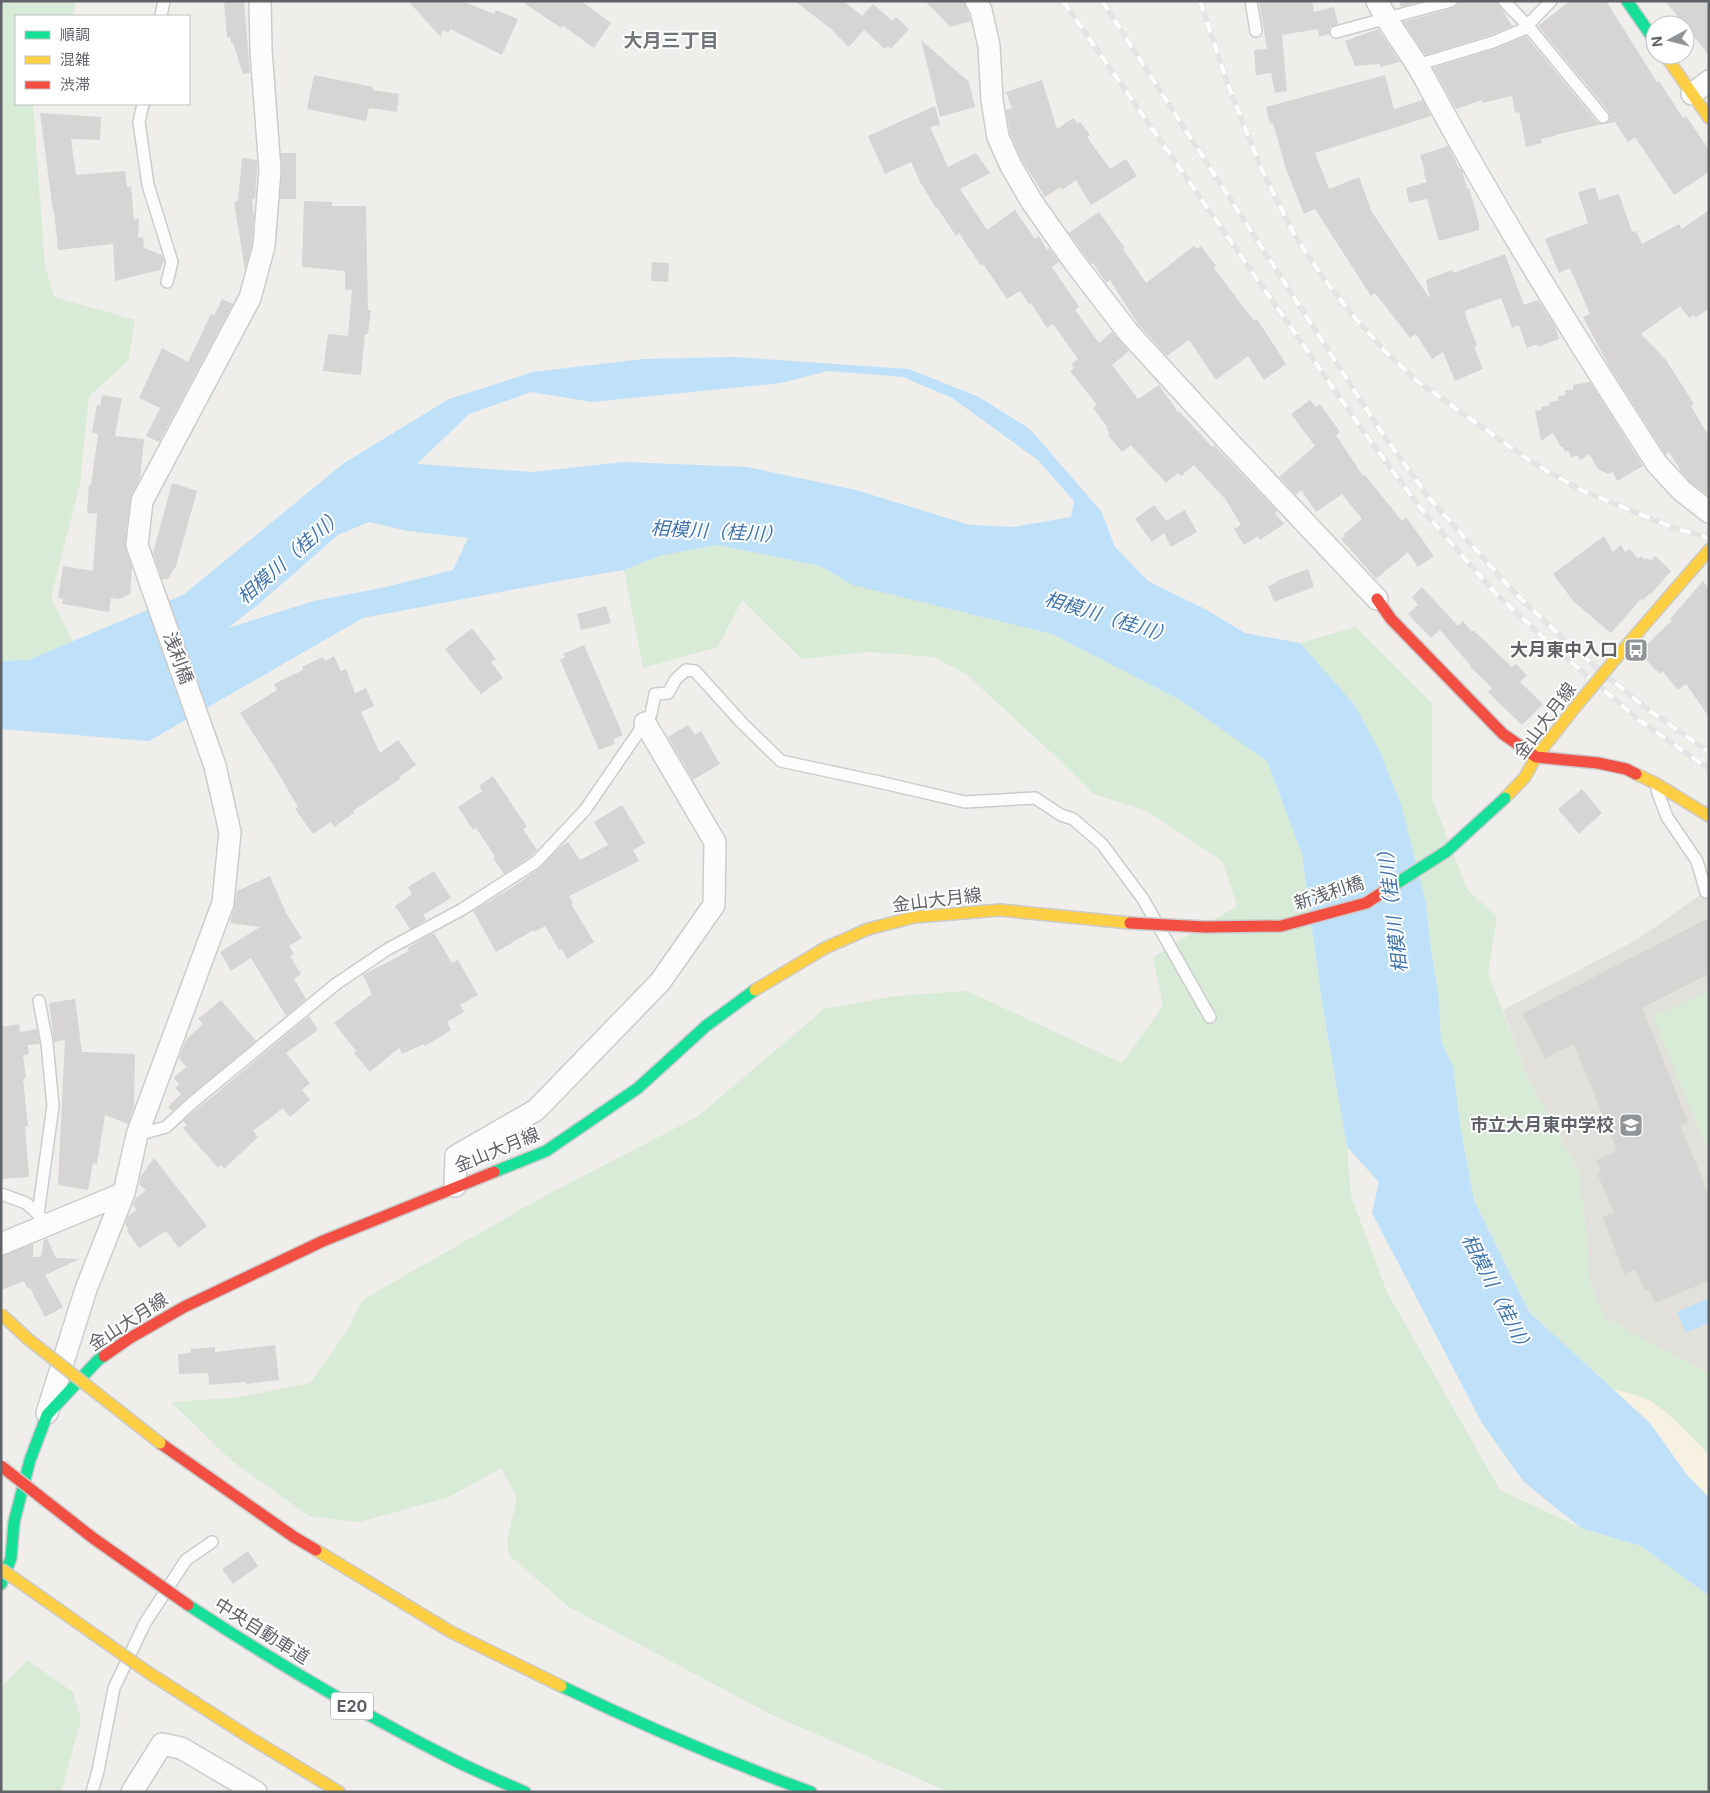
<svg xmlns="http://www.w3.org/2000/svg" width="1710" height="1793" font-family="Inter,'Noto Sans JP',sans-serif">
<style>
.education{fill:#e2e0da}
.green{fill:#d8ebd6}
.sand{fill:#f6f1e1}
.water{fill:#bfe0f9;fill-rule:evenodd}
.building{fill:#d6d5d3}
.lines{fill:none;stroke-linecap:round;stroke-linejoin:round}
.lane-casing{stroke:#cbcccc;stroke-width:14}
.street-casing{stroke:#cbcccc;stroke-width:24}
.fast-casing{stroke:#cacacb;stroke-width:14}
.slow-casing{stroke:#cacacb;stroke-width:14}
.jam-casing{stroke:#cacacb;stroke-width:14}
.lane{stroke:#fdfcfc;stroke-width:11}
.street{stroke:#fdfcfc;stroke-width:21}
.fast{stroke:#16e098;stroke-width:11}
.slow{stroke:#ffcf43;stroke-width:11}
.jam{stroke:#f24e42;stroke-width:11}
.rail-casing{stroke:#e4e4e4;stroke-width:5.5}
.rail{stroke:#fff;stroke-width:4;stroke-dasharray:11;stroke-linecap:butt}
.fast-bridge-casing{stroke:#cacacb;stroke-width:14;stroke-linecap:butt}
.slow-bridge-casing{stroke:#cacacb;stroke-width:14;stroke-linecap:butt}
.jam-bridge-casing{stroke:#cacacb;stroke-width:14;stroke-linecap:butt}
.fast-bridge{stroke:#16e098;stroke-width:11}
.slow-bridge{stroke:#ffcf43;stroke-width:11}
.jam-bridge{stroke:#f24e42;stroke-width:11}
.labels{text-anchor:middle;stroke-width:4;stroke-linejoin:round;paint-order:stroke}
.shield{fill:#fff;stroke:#8f9295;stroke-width:1}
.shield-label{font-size:16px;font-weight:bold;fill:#5f6368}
.poi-label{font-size:18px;font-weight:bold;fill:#5f6368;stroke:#fff;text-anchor:end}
.street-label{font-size:18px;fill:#5f6368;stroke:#fff}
.neighbourhood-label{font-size:19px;font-weight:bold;fill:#70757a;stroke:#fff}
.water-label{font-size:19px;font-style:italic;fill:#4174aa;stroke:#fff}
</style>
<rect width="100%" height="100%" fill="#efeeea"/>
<path class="education" d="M1709,889v485l-104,-56 -15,-33 -10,-111 -53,-97 -24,-67 135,-71z"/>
<path class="green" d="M1,1h74l-2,15h-57v88h17l12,162 9,31 81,23 -7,41 -39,35 -9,87 -29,115 22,43 -45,19 -27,1z
M718,545l102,21 232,68 128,66 87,61 35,93 20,148 25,145 4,49 36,96 113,198 81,38 60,18 68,50v196h-760l-179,-78 -201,-107 -59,-51 -3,-15 10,-43 -16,-30 -52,29 -90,25 -50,-6 -78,-56 -60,-58 64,-4 75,-15 39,-55 13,-28 179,-102 156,-81 127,-108 71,-13 72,-5 155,72 41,-57 -10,-49 84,-51 -14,-44 -76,-51 -53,-17 -40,-39 -88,-81 -32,-17 -65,-5 -67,7 -60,-59 -24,47 -75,21 -19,-98 35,-14z
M1356,627l76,76v95l35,91 30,28 -9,56 39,104 53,97 11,111 14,33 104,56v81l-42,-42 -18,-13 -36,-11 -84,-77 -55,-112 -14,-75 -7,-58 -12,-27 -2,-41 -9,-56 -4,-40 -25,-99 -21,-52 -26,-48 -54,-61z
M1709,991v163l-56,-138z
M27,1660l46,32 8,28 -20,72h-60v-104z"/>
<path class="sand" d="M1613,1389c11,3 27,6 37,12 20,12 43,37 59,54v43l-22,-23 -37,-52z"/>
<path class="water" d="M733,357l176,12 70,28 51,32 71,82 14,36 33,34 57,28 40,24 55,10 54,61 26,48 21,52 25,99 4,40 9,56 2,41 12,27 7,58 14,75 55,112 121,111 37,52 22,23v98l-68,-50 -60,-18 -57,-46 -42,-59 -110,-210 7,-31 -32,-35 -25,-145 -20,-148 -35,-93 -87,-61 -128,-66 -199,-49 -33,-19 -102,-21 -59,11 -35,14 -60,10 -201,38 -214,123 -148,-12v-68l27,-1 155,-65 161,-132 105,-64 84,-27 110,-13zM828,371l75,6 49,21 86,62 36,41 -3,16 -58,10 -43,-2 -114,-35 -109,-23 -123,-5 -91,10 -116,-8 52,-50 62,-22 61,10 189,-19zM369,522l39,9 60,7 -15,32 -67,17 -72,14 -86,27 31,-24 79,-69z
M1709,1298v25l-23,10 -9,-21z"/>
<path class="building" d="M224,1h20l6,72 -7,1 -10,-31h-2l-1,-6h-3z
M408,1h54l32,13 2,-4 22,9 -16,36 -52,-26 -1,4 -7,-3 -1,7z
M521,1h60l30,22 -17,25 -32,-23 -1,3z
M795,1h49l18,15 11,-12 19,17 4,-4 13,12 -18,20 -3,-3 -3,3 -21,-19 -15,17 -17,-17z
M925,1h39l7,20 -21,6z
M1259,1h53l2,11 20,-5 4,17 -8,3 -1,7 -10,3 -1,-8 -36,6 5,56 -12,2 -4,-20 -15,2 -2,-25 13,-1z
M1399,1h22l-20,6z
M1458,1h39l15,25 -22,9 -65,20 -22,-33 50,-14 4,-2z
M1570,1h36l51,81 2,-1 24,37 3,-2 23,34v22l-35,23 -39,-58 -7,5 -13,-20 -9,2 4,-5 -1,-7 -71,-86z
M1665,1h44v55l-24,-31z
M1378,29l22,33 -20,5v-3l-25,2 -10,-25z
M1526,36l71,86 6,2 -48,11v1l-14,3 1,4 -16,4 -7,-35 -4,1 -3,-17 -30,7v-3l-26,9 -23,-41 62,-19z
M921,40l48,42 6,25 -35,10z
M314,75l59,12v3l26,4 -2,18 -28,-4 -3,13 -59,-12z
M1385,75l9,34 29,-9 8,16 -116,37 14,36 30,-12 13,35 58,87 -4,-19 26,-10 1,3 52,-19 19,51 14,-5 17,26 4,13 -21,8 -1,-3 -10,4 -8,-23 -7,3 -11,-30 -36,13 1,4h-1l12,30 -3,2 9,22 -28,12 -12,-29 -11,7 -16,-25 -6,4 -35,-45 -4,3 -56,-87 -11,5 -18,-45 -13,-46 -3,1 -4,-17z
M1042,80l15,49 16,-11 5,6 2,-2 10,13 -3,2 23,32 16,-10 11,17 -46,29 -15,-25 -14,10 -1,-3 -16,10 -23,-37 -12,-27 -4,-23 6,-2 -6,-16z
M935,106l5,19 -10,2 18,40 28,-14 14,20 -30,16 27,41 28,-20 20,29 4,-3 8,14 2,-2 10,14 -7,5 27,40 -4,3 24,33 13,-11 17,19 -17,14 26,34 21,-14 19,27 1,-1 33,36 2,-2 63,66 -2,2 9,11 -24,16 -2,-4 -14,9 -10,-16 7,-4 -15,-25 -32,-35 -13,11 -3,-3 -12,10 -35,-38 -9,7 -14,-17 2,-1 -4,-5 2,-1 -15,-20 4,-3 -27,-34 4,-3 -3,-4 7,-5 -25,-35 -6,4 -16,-25 -2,1 -9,-13 -13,8 -24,-35 -2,2 -22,-33 -3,3 -19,-29 -1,1 -16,-26 -9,-20 -26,12 -17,-38z
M40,113l61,4 -1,23 -29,-1 5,36 49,-4 2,16h4l3,33 5,-1 -1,19 5,-1 1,11 18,7 2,5 -4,10 -45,11 -2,-37 -55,6 -4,-39h-1z
M1448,146l11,22h1l2,2 5,18h2l10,35v7l-40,11 -12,-42 -18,4 -3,-15 21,-6 -4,-10h2l-5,-17z
M281,153h15v46h-16l2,-28z
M242,158l15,2v10l-2,29h-3l2,17 -2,28 -7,26 -11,-68 4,-1z
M1595,187l4,13 20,-6 13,38 4,-1 6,13 37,-20 3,5 27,-19v98l-13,10 -3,-3 -4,3 -9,-12 -39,28 25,26 28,44 -3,2 18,31v59l-19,-14 -8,-9 -13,-21 -4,2 -56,-88 -26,-49 7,-3 -20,-46 -11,5 -14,-34 43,-16 -10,-31z
M304,201l28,1v4h34l2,104h3l-3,24h-3l-4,41 -38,-4 5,-37 20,2 4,-46h-7v-19l-43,-4z
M1099,212l26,36 -2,1 23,34 48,-37 3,3 4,-3 15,20 -2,2 40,53 3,-2 29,45 -22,16 -16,-24 -32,24 -27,-40 -22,16 -29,-32 -28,-44 -4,3 -13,-20 -2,1 -22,-31z
M652,262l17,1 -1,19 -17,-1z
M222,299l11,5 -74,138 -13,-6 14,-28 -21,-10 23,-50 26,14 23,-48 3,2z
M1590,382l53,84 -26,15 -4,-9 -5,2 -10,-5 -9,-15 -9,6 -3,-5 -5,3 -4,-7 -2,1 -4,-6 -1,1 -8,-14 -12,8 -6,-30 7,-1 -1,-3 9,-2 -1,-3 9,-1v-5l7,-1v-5h8v-5z
M102,395l20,3 -7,38 29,3 -4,39 -10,21 -5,45 7,24 -2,26 -11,5 -8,-1 -2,14 -47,-8 1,-5 -5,-1 5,-32 30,5 4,-57 -10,-1 2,-28h2l7,-51 -6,-2 5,-27 3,1z
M1310,400l6,7 4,-3 20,28 -4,3 27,41 2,-1 37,46 4,-4 28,39 -16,11 -10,-15 -32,27 -35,-40 4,-3 -2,-1 19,-16 -20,-25 -26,18 -15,-22 -5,5 -17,-18 36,-31 -24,-32z
M172,483l25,8 -21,75 -8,13h-6l-9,-26z
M1154,505l12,16 19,-11 12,22 -26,15 -7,-14 -12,9 -17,-23z
M1604,536l9,16 8,-7 4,7 5,-3 8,10 3,-3 4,4 2,-2 4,3 4,-5 16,15 -20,23 -1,-1 -7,7 -2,-1 -30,34 -37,-31 -21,-28z
M1308,569l6,18 -40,15 -6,-16 8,-3v-2z
M1703,581l6,8v128l-23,-33 -8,6 -16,-19 -2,3 -20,-20 15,-18 17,-15 -2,-2z
M1422,587l36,39 5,-5 9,11 1,-2 39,37 4,-3 11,11 -7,7 23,22 -21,21 -34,-33 4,-4 -22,-21 1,-1 -31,-36 -9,8 -23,-24 10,-9 -6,-8z
M606,606l5,17 -30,7 -4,-16z
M472,628l24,31 -5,3 12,16 -22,16 -36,-45z
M584,645l39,90 -10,4 2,5 -16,6 -39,-90 5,-3 -2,-3z
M334,656l7,15 5,-2 9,24 11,-5 8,18 -13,6 19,41 18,-13 18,25 -17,12 1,2 -47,32 1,2 -20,14 -3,-5 -18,12 -18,-25 3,-2 -24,-41 -34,-53 37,-23 -3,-6 29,-14 -1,-3 21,-10 2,4z
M688,725l7,10 6,-4 19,33 -27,16 -25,-43z
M493,776l34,51 -4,2 14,21 -6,6 -27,18 -11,-16 2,-2 -19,-28 -3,2 -15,-23 24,-16 -3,-5z
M1582,789l20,24 -23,21 -21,-25z
M622,805l23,38 -12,7 6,11 -70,35 4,7 -2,1 23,38 -27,17 -5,-10 -3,1 -14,-24 -10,6 -1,-2 -38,22 -23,-41 40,-24 27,-19 19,-20 9,-6 12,18 28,-15 -14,-23z
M434,871l17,27 -28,17 3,5 -16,9 -15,-23 17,-12 -4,-7z
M270,876l16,37 16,25 -13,8 5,8 -4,2 11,18 -7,5 12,20 -20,17 -35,-58 -20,13 -11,-19 40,-25 -30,-4 5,-19 2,-13z
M1709,918v56l-67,34 46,114 -8,3 29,70v86l-54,22 -5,-14 -5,2 -10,-22 -11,5 -21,-57 11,-4 -17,-40 4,-1 -5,-12 21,-9 -43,-107 -29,14 -23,-44z
M434,933l18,30 6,-3 20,35 -18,10 4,7 -17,10 4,8 -26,16 -1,-2 -22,10 -3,-6 -29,24 -16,-19 2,-2 -22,-28 38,-29 -9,-19 46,-24 -2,-3z
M75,999l7,53 53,2 -1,52 -6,18 -23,-9 -8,49 -4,-1 -5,27 -30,-5 7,-145 -11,2 -5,-39z
M221,1000l35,41 -84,70 -4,-4 13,-13 -6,-6 4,-4 -5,-6 12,-11 -7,-9 7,-18 17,-16 -5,-5z
M309,1016l9,14 -32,23 24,30 -8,7 8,10 -20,17 -7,-9 -30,23 5,6 -34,32 -3,-4 -3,3 -35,-40 4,-3 -4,-4z
M19,1024l1,8 17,-3 3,15 -12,1 1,9 -6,1 3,23 -3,1 5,47h-3l4,51 -28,2v-152z
M154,1158l53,68 -28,22 -13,-17 -27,17 -12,-17 2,-1 -4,-6 3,-8 9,-6 -4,-5 3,-7 10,-8 -7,-6 2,-8z
M47,1238l9,20 24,1 -35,16 18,32 -18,10 -15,-29 -2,1 -4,-8 -23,9v-34l32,-12v13h8l3,-17z
M275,1345l4,35 -33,4v-2l-37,3 -1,-12 -29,1 -1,-20 13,-1 -1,-4 25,-2v5z
M248,1551l10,15 -25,18 -11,-15z"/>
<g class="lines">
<g class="lane-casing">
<path id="lane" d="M1251,1l5,30
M1504,1l23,24 76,92
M161,16l3,-15
M1336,32l115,-31
M1417,65l76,-23 31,-13 27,-28
M143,104l-4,18 9,63 24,77 -5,20
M1657,790l10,27 30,44 9,31
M137,1135l29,-8 27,-25 143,-118 52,-35 73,-39 75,-48 49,-52 66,-96 4,-20 13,-1 8,-14 10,-9 9,1 47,52 39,38 98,21 86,20 70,-4 26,17 12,4 29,25 41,55 67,118
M1,1194l25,9 16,15
M38,1214l15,-108 -6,-63 -8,-42
M92,1792l6,-21 16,-83 31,-65 41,-63 26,-18"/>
</g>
<g class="street-casing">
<path id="street" d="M976,1l5,9 8,36 3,54 6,37 13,29 21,36 43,61 53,69 100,109 149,158
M1377,1c13,27 32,49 46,74 71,133 152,262 234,389l25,27 27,21
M1692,94l17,-13
M455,1186l1,-30 80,-46 124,-128 54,-77 1,-63 -70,-119
M1,1244l123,-51
M47,1413l39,-124 38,-96 13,-58 86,-232 7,-71 -15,-66 -78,-221 5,-44 108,-203 14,-52 6,-76 -9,-120 -1,-49
M132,1792l30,-48 19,4 75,44"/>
</g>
<g class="fast-casing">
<path id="fast" d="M1627,1l28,40
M494,1172l52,-21 92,-63 68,-62 49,-36
M1,1584l10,-26 3,-36 16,-62 17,-45 51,-55 6,-4
M188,1605c84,55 171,107 260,152 25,13 51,24 77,35
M561,1686c81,39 165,75 250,106"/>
</g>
<g class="slow-casing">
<path id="slow" d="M1665,55l44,63
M1627,645l82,-95
M1636,774l19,9 54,33
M1505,798l20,-21 11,-20 41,-52
M755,990l70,-42 43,-19 47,-12 85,-7 130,13
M316,1550l135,82 110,54
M149,1673l103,66 87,53"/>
</g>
<g class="jam-casing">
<path id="jam" d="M1377,599l14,20 112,115 33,23 62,6 28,6 10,5
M104,1356l26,-18 54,-31 139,-66 171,-69
M160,1443l134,94 22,13"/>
</g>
<use href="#lane" class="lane"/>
<use href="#street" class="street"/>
<use href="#fast" class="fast"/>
<use href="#slow" class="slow"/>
<use href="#jam" class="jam"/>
<g class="rail-casing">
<path id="rail" d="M1063,1l301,431 54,73 77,88 69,63 75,64 70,49
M1102,1l276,426 51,71 85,94 60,57 72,59 63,44
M1200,1l28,84 33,83 33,66 27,41 30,38 35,39 31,29 116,82 50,28 91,37 35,10"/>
</g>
<use href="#rail" class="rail"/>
<g class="fast-bridge-casing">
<path id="fast-bridge" d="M1394,885l53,-34 58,-53"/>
</g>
<g class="slow-bridge-casing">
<path id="slow-bridge" d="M1577,705l50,-60
M1,1314l27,25 132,104
M1,1569l148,104"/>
</g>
<g class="jam-bridge-casing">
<path id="jam-bridge" d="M1130,923l75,4 76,-1 85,-23 28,-18
M1,1466l92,72 95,67"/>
</g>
<use href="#fast-bridge" class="fast-bridge"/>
<use href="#slow-bridge" class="slow-bridge"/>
<use href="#jam-bridge" class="jam-bridge"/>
</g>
<defs>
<g id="bus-square" transform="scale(1.25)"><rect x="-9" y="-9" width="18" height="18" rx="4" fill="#919496" stroke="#fff"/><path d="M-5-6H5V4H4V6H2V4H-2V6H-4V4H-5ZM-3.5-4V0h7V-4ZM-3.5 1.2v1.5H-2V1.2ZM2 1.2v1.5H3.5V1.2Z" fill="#fff"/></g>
<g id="school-square" transform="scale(1.25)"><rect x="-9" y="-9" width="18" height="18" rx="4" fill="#919496" stroke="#fff"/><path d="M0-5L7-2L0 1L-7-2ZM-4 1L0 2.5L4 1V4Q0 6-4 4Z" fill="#fff"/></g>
</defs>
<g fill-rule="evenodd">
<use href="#bus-square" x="1636" y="650"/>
<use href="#school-square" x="1631" y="1125"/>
</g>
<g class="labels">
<rect class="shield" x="331" y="1692.5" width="42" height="27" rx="4"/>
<g class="shield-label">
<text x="352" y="1712">E20</text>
</g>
<g class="poi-label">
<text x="1618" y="656">大月東中入口</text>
<text x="1614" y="1131">市立大月東中学校</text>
</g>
<g class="street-label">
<text transform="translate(178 658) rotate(70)" y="6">浅利橋</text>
<text transform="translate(1545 721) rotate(-53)" y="6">金山大月線</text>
<text transform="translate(1329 893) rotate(-18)" y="6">新浅利橋</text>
<text transform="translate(937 900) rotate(-7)" y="6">金山大月線</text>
<text transform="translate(497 1150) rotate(-22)" y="6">金山大月線</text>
<text transform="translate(128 1322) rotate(-33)" y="6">金山大月線</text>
<text transform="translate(262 1631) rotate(32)" y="6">中央自動車道</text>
</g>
<g class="neighbourhood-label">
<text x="671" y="47">大月三丁目</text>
</g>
<g class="water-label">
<text transform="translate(717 531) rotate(3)" y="7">相模川（桂川）</text>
<text transform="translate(290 556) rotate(-41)" y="7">相模川（桂川）</text>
<text transform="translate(1109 617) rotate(17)" y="7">相模川（桂川）</text>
<text transform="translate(1392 907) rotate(-97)" y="7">相模川（桂川）</text>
<text transform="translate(1498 1294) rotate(63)" y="7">相模川（桂川）</text>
</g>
</g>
<rect width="1710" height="1793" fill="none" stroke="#5f6368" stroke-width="5"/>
<rect x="15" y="15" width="175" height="90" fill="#ffffff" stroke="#bfc1c3"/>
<rect x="25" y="31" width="25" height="8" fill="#16e098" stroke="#bfc1c3"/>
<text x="60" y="40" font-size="15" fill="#5f6368">順調</text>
<rect x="25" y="56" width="25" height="8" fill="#ffcf43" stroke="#bfc1c3"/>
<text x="60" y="65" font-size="15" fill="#5f6368">混雑</text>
<rect x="25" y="81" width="25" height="8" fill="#f24e42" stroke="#bfc1c3"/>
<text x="60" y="90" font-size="15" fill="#5f6368">渋滞</text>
<g transform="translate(1670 40) rotate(263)"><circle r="24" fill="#ffffff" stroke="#bfc1c3"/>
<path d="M0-4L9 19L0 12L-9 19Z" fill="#919496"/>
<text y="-8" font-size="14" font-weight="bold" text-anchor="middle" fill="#5f6368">N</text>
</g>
</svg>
